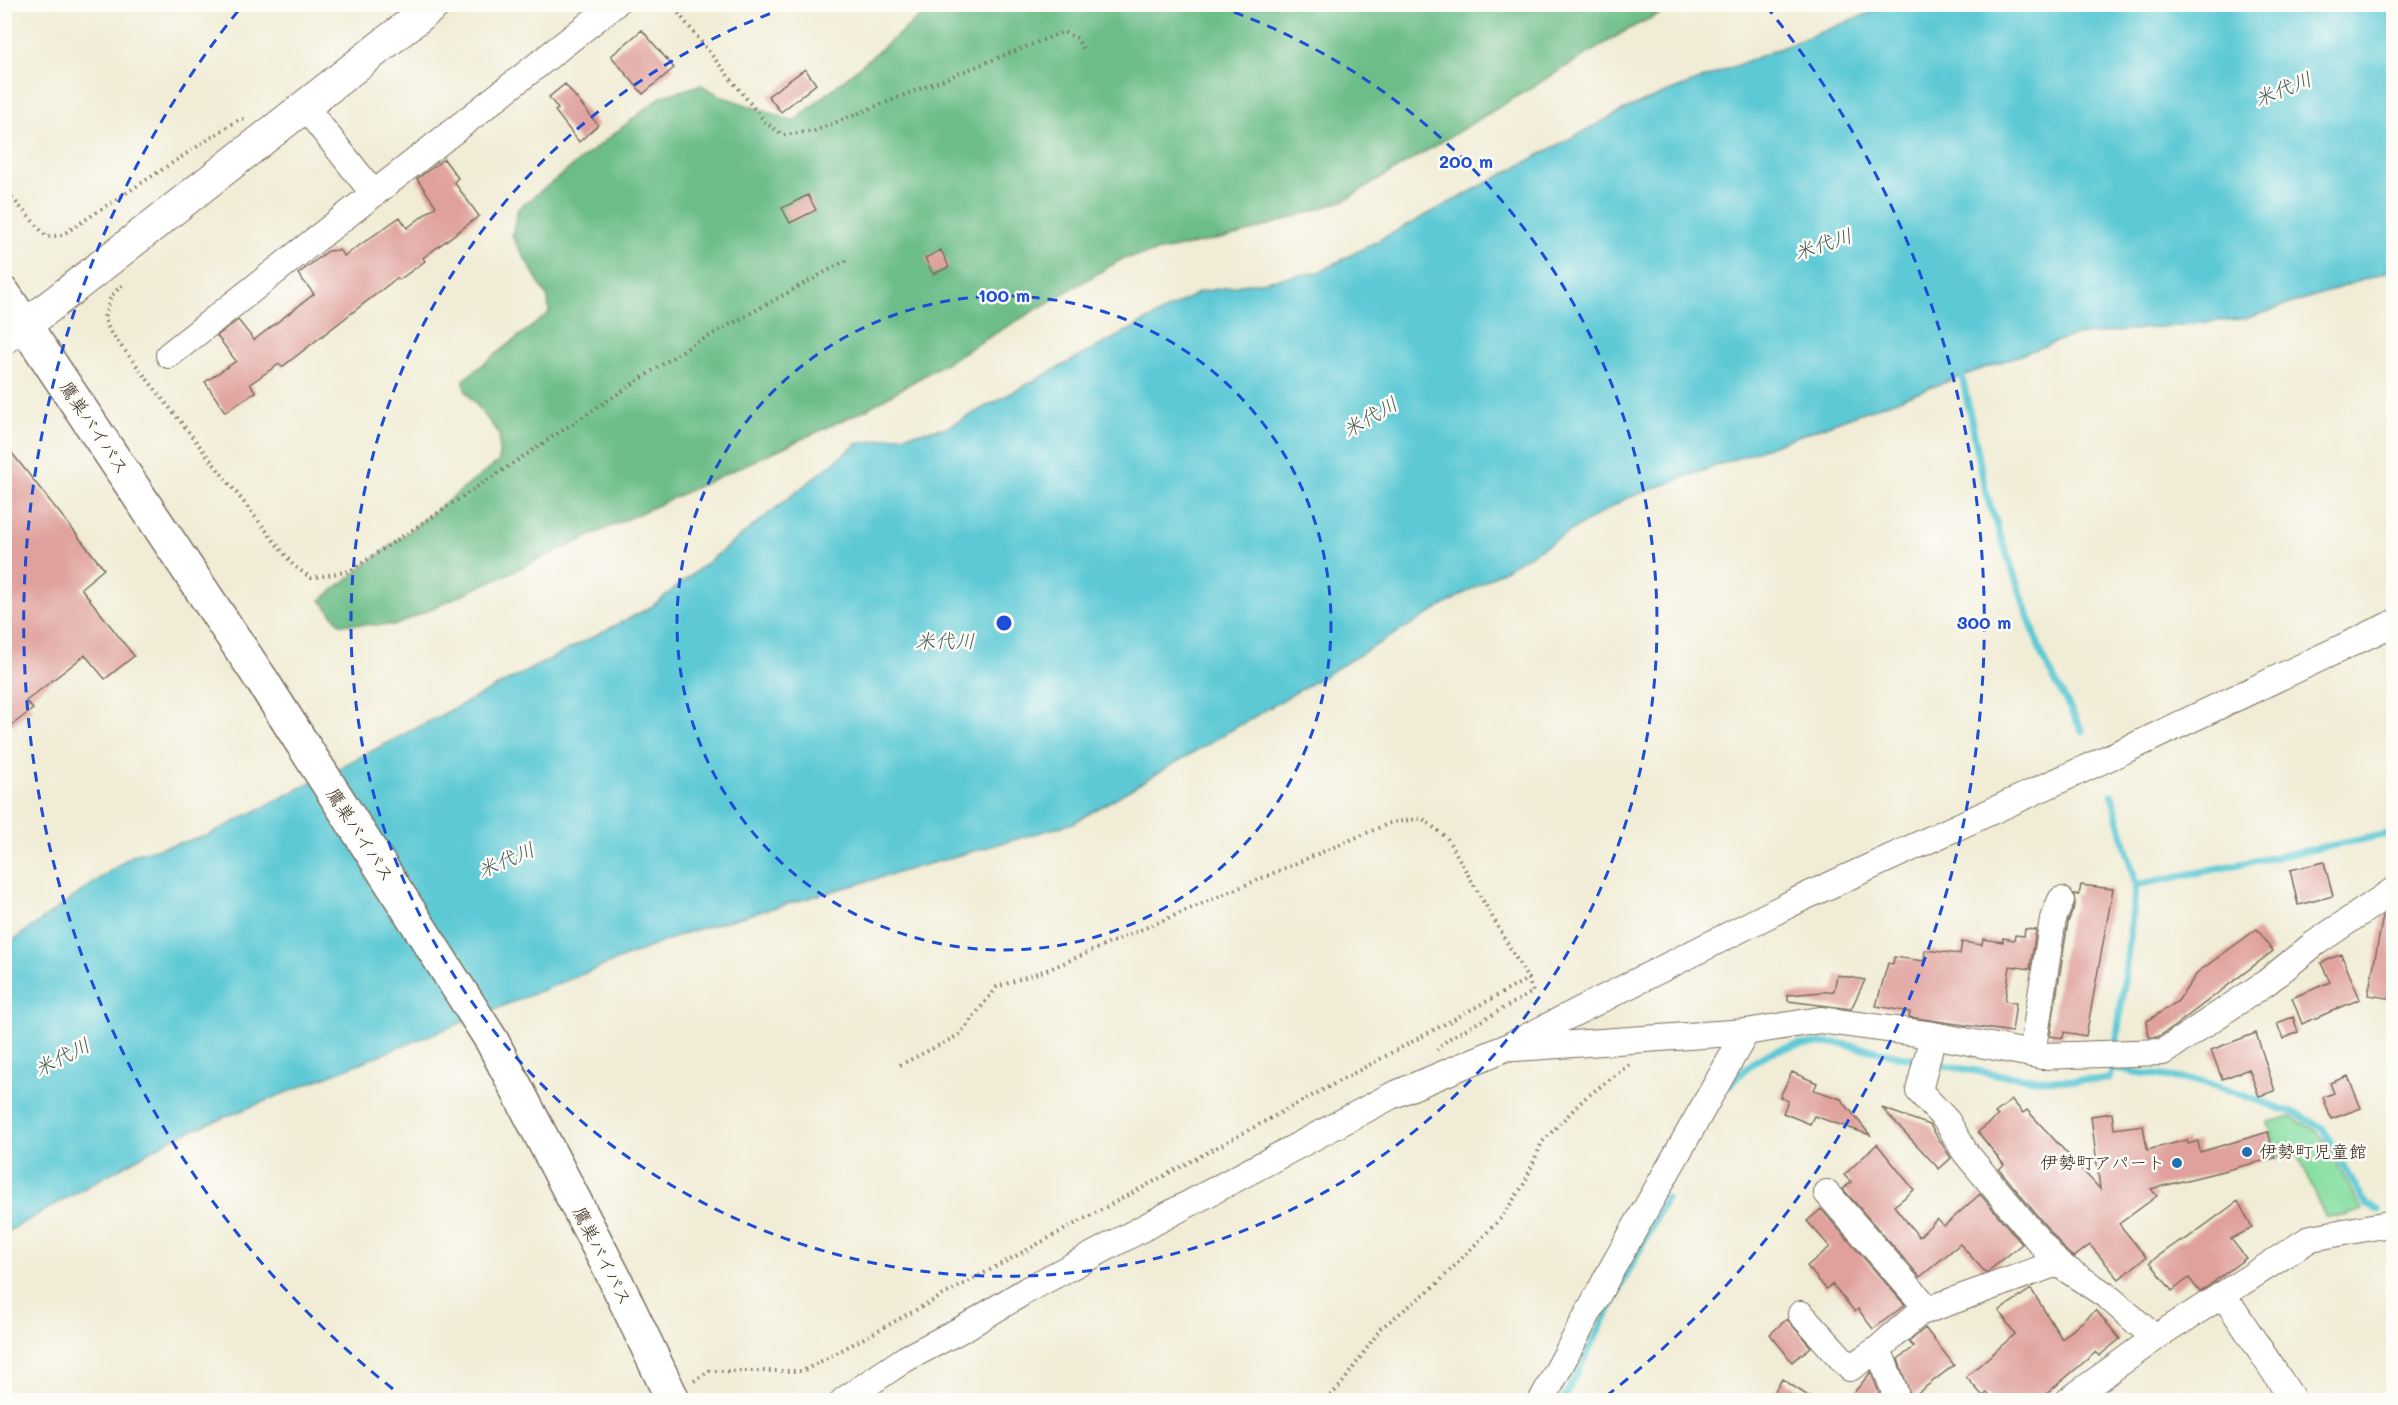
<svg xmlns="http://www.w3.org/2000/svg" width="2398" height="1405" font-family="Mali,'Klee One',sans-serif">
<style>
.green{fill:#85dea2;stroke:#608460;stroke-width:1.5}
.forest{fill:#6cbd88;stroke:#547453;stroke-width:1.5}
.water{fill:#5dc9d5;stroke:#4c7a7a;stroke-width:1.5}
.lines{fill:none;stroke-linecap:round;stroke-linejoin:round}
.stream{stroke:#5dc9d5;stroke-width:7}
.building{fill:#e0a19c}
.minor-casing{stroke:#7a6e5e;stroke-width:28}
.tertiary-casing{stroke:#7a6e5e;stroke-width:34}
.trunk-casing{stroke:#7a6e5e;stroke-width:36}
.path{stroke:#7a6e5e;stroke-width:4;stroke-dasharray:1.5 4.5;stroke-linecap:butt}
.minor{stroke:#fff;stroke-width:26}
.tertiary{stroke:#fff;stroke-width:32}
.trunk{stroke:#fff;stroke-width:33}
.trunk-bridge-casing{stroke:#7a6e5e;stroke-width:36;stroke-linecap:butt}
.trunk-bridge{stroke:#fff;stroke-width:33}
.ring{fill:none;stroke:#1d4ed8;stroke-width:3;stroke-dasharray:10 8}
.poi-dot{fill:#1f6fb2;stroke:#fdfcf7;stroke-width:2}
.labels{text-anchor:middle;stroke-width:5;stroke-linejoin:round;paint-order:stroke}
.street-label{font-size:18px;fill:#3b2a1e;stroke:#fdfcf7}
.poi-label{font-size:18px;fill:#3b2a1e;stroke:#fdfcf7;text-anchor:start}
.water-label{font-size:20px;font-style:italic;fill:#455a55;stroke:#fdfcf7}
.centre{fill:#1d4ed8;stroke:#fdfcf7;stroke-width:3}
.ring-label{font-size:18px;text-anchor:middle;font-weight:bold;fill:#1d4ed8;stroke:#fdfcf7;stroke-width:5;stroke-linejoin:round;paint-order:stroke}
</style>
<rect width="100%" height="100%" fill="#fdfcf7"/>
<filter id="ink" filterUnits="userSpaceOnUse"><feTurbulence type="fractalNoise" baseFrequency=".0167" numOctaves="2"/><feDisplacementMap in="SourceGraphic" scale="12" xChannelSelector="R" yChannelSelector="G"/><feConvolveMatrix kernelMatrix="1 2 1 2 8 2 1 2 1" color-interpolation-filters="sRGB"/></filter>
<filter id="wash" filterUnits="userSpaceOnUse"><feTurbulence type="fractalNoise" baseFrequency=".008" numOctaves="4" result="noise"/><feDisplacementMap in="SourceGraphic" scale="24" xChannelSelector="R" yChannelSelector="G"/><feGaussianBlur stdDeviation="1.35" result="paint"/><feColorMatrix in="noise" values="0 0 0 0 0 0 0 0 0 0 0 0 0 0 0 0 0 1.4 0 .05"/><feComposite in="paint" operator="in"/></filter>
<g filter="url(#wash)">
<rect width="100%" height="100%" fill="#f0ecd5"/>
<path class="green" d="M2291,1117l22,12 11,11 38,70 -17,6h-20l-27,-62 -19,6 -11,-38z"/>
<path class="forest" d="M934,5h743l-50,25 -282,170 -106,35 -117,24 -255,150 -471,216 -56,-1 -19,-24 178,-139v-27l-34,-44 -1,-11 85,-66 -1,-15 -36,-62 6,-27 144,-113 39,-11 22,12 71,24z"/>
<path class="water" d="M1890,5h503v265l-145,48 -176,18 -447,163 -552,324 -385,109 -513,205 -170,96 -1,-286 129,-92 74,-19 444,-229 206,-163 91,-17 252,-135 119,-20 309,-164z"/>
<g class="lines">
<path class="stream" d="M1962,376l25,121 56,161 39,73
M2136,885l258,-52
M2113,1069l91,13 96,33 23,14 43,76 12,5
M1729,1086c31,-38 60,-43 108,-43 89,17 181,44 272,36l4,-10 23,-184 -24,-90
M1563,1400l103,-202"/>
</g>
<g id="blocks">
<path class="building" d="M642,30l32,38 -31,26 -32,-38z
M805,69l11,15 -35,28 -13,-16z
M565,84l33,41 -19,17 -24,-31 3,-2 -9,-12z
M444,159l14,19 -4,4 25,34 -56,42 2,3 -26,19 -2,-2 -115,89 -3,-3 -29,20 6,8 -31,20 -20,-30 31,-21 -19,-25 21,-16 16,20 60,-46 -16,-20 30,-23 11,-1 5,6 56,-39 7,11 29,-22 -19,-27z
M808,195l8,15 -26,13 -8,-15z
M941,250l8,17 -16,7 -8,-16z
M4,443l100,126 -23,19 53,68 -29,23 -20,-24 -59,46 7,8 -29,22z
M2324,862l9,34 -35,9 -8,-35z
M2081,885l32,4 -27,147 -22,-4 -1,6 -13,-2 18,-114 7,-17 -1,-11 5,1z
M2388,912l6,1v86l-26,-4 15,-79z
M2025,929l11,1 -6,39 -20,-3 -5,35 11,2 -4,29 -103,-15 1,-5 -34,-6 12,-43 5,1 1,-7 30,4 1,-11 35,4 2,-12 20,3 1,-6 20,3v-4l11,2 1,-5 9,1z
M2257,929l16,22 -101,77 -14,9h-9l-2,-16 31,-20 20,-29z
M2341,954l19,45 -58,25 -10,-26 38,-16 -9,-19z
M1837,975l28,5 -14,29 -63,-8v-6l46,-4z
M2293,1017l5,15 -15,7 -6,-16z
M2256,1033l19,58 -16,5 -10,-27 -27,10 -11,-29z
M1792,1072l25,11 -3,7 27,9 29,36 -56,-19 -4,8 -27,-11 5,-12 -8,-4z
M2348,1076l13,32 -30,11 -8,-22 11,-4 -4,-10z
M2012,1100l11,13 4,-3 73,79 -9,-73 21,-3 2,16 29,-4 4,25 40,-10 1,4 10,-3 2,11 68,-20 7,26 -124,31 6,7 -38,28 27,33 -27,22 -29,-34 -16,12 -7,-5 -68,-83 5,-4 -26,-33 20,-16 -3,-3z
M1882,1108l48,17 21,33 -12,11z
M1877,1144l37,46 -20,16 25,31 18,-18 7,7 36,-32 42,50 -36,29 -26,-29 -40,33 -77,-88 8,-7 -7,-7z
M2238,1201l14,27 -21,11 15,19 -46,34 -11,-14 -17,13 -22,-29 31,-22 1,2z
M1821,1209l84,96 -32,24 -15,-20 -3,3 -23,-28 -6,5 -19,-23 23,-19 -23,-26z
M2031,1289l31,50 34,-29 24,29 -21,17 -3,-4 -58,49h-44l-7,-8 -4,3 -17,-19 49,-43 -16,-23z
M1787,1319l24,28 -19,15 -22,-28z
M1925,1328l29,37 -43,33 -13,-39 16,-12 -5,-5z
M1871,1372l8,21 -1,8h-31z
M1782,1379l34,22h-47z"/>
</g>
</g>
<g filter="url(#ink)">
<use href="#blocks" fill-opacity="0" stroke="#7a6e5e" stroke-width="1.5"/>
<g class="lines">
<g class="minor-casing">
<path id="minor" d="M305,107l69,87
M4,342l22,-17
M169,355l446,-351
M1933,1035l-14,56 28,30 18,31 92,111 50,33 48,42 -86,62
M1515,1048l231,-16 74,-12 113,15 109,21 121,-4 104,-70 47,-38 80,-54
M2032,1054l21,-135 8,-19
M1827,1193l102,117
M2223,1294l70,106
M1801,1314l49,54 28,-19
M2155,1338l156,-100 83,-15
M844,1400l61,-41 61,-32 61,-37 364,-194 112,-47 299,-151 343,-157 249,-118
M1542,1400l68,-128 136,-240
M1893,1400l2,-8 -17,-43 41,-36 138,-50"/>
</g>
<g class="tertiary-casing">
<path id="tertiary" d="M26,325l409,-321"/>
</g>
<g class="trunk-casing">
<path id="trunk" d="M4,294l259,388"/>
</g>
<path class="path" d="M671,4l94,118 18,13 31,-4 249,-99 14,6 6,11
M4,189l43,48 15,-2 176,-115 8,-1
M122,285l-11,11 -7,22 7,15 182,232 18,13 39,-7 334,-221 163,-90
M900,1065l59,-30 38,-48 55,-19 338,-145 32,-5 25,20 81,141
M694,1381l15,-10h94l725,-392 5,13 -85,47 -11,11
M1326,1400l15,-15 40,-57 55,-43 65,-67 23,-34 18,-42 42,-43 47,-36"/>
<use href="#minor" class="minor"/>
<use href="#tertiary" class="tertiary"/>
<use href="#trunk" class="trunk"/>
<g class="trunk-bridge-casing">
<path id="trunk-bridge" d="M263,682l229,359 121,234 60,125"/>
</g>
<use href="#trunk-bridge" class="trunk-bridge"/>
</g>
</g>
<g class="ring">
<circle cx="1004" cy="623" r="327"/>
<path d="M1217 6A653 653 0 1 1 791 6"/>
<path d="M407 1400A980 980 0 0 1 242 6M1766 6A980 980 0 0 1 1601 1400"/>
</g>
<g class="poi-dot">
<circle cx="2247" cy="1152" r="6"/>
<circle cx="2177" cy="1163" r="6"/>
</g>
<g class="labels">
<g class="street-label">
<text transform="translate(94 428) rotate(56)" y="6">鷹巣バイパス</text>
<text transform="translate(360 835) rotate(57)" y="6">鷹巣バイパス</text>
<text transform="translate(602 1256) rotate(63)" y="6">鷹巣バイパス</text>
</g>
<g class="poi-label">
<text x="2259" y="1158">伊勢町児童館</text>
<text x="2165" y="1169" text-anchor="end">伊勢町アパート</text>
</g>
<g class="water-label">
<text transform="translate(2283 89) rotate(-22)" y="7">米代川</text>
<text transform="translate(1823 244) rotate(-18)" y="7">米代川</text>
<text transform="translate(1370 417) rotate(-30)" y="7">米代川</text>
<text x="945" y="648">米代川</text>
<text transform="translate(506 860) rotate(-23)" y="7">米代川</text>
<text transform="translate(62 1057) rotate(-27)" y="7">米代川</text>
</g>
</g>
<circle cx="1004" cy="623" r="9" class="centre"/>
<g class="ring-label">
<text x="1466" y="168">200 m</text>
<text x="1004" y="302">100 m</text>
<text x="1984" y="629">300 m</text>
</g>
<rect width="2398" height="1405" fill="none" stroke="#fdfcf7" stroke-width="24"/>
</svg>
